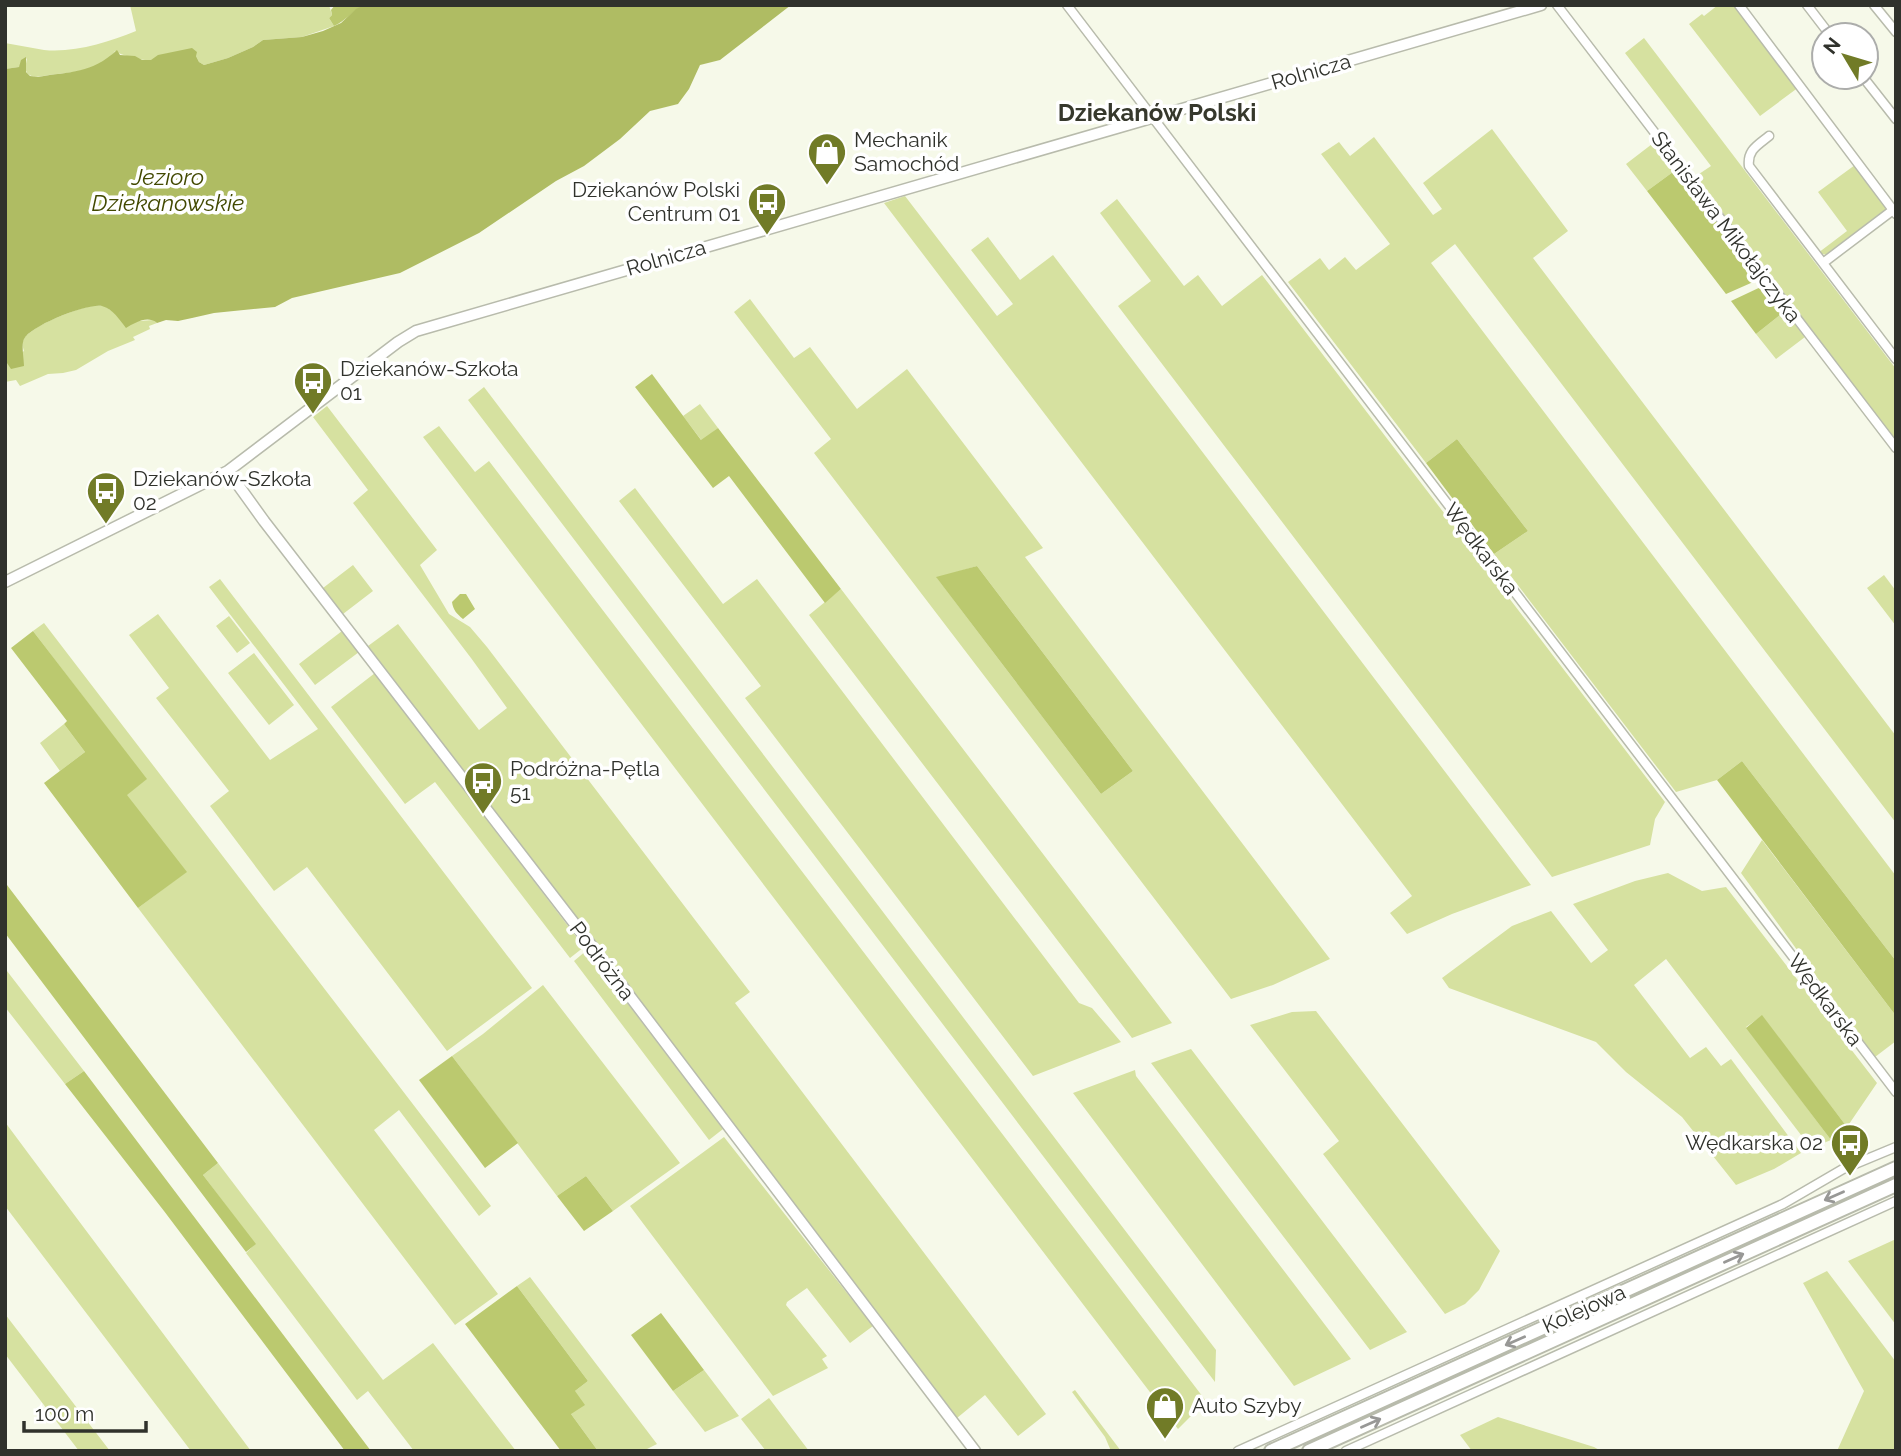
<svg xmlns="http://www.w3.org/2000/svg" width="1901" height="1456" font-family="Raleway,sans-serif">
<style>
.green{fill:#d6e1a0;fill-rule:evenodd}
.forest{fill:#bbc96f}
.water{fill:#afbc63}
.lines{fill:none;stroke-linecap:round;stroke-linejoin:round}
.minor-casing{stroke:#b8bbac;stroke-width:11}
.tertiary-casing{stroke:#b8bbac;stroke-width:13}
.trunk-casing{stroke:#b8bbac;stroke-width:16}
.minor{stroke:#fff;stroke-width:8}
.tertiary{stroke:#fff;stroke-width:10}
.trunk{stroke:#fff;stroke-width:12}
.oneway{stroke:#989896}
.labels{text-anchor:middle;stroke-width:7;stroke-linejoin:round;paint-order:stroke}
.street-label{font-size:21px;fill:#30322c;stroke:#fff}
.poi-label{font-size:21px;fill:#30322c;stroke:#fff;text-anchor:start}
.water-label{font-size:23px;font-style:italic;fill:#424901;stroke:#fff}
.quarter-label{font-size:24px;font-weight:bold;fill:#36382c;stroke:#fff}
</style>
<rect width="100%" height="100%" fill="#f6f9e9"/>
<path class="green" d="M130,5h199l3,10 -3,3 5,8 -32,11 -39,3 -10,7 -25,11 -24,7 -5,-3 -3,-6c-9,-1 -19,-3 -28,-2 -7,0 -10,4 -16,6 -6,2 -32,-5 -37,-9 -13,21 -44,21 -66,24 -6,1 -15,4 -21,-1 -4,-4 -2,-10 -1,-16l-8,9 -14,2v-26c13,2 26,5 39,7 31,3 64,-8 92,-19z
M1718,5h19l62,82 -39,29 -71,-92 13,-10 2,2z
M1644,38l252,331v74l-203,-265 18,-12 -86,-113z
M1492,129l76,102 -35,27 363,478v87l-441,-579 -24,19 465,613v85l-154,-200 -25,19 -41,12 -182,-238 34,-23 -71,-92 -31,24 -138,-181 32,-24 9,12 16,-13 11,13 34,-26 -69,-90 18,-12 11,14 24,-19 59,78 9,-6 -19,-26z
M1656,141l21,28 -30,22 -21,-27z
M1855,165l31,41 -1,4 -5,6 -53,39 -9,-2 29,-22 -29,-39z
M905,196l92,120 16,-12 -42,-54 17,-13 32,43 33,-25 478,630 -79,29 -45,20 -17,-21 22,-17 -528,-693z
M1117,199l67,87 14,-11 24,31 40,-31 403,527 -10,17 -5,26 -98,32 -434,-571 33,-25 -51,-68z
M750,299l44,59 16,-11 47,62 50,-40 136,179 -18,9 305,402 -57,26 -42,14 -417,-546 17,-14 -97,-127zM977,566l156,205 -32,23 -164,-216z
M92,306h12l11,7 24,8 14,-1 4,3 -8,3 1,3 -17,8 2,3 -27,11 -32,19 -13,3 -15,1 -28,12 -4,-6 -11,2v-22l2,1 17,-10c-1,-3 -2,-8 -1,-10 4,-14 55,-33 69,-35z
M1785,311l20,26 -29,22 -20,-25z
M484,387l732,963 -1,32 -747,-982z
M700,404l18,24 -16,13 -19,-25z
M327,406l110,144 -17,15 29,49 21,13 17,20 263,345 -15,11 311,411 -28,22 -33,-41 -28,23 -589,-772 30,-22 81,106 28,-22 -36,-50 -118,-155 15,-13 -55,-73z
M439,426l36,46 14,-11 717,940 -28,28 -755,-992z
M635,488l88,116 34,-25 322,424 13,5 29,34 -88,34 -288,-378 16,-12 -142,-185z
M353,565l20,26 -30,23 -20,-26z
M1884,575l12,16v35l-29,-38z
M220,579l312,409 -85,63 -140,-184 -33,24 -64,-85 19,-15 -73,-93 13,-10 -40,-53 29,-21 112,146 48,-31 -109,-142z
M841,589l331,434 -40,15 -323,-423z
M229,616l21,27 -13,10 -21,-27z
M44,623l447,583 -12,10 -80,-106 -25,20 124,164 -43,31 -317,-417 48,-36 -60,-77 20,-16 -113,-148z
M342,631l17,21 -44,33 -16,-21z
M254,653l40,52 -25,20 -41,-52z
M375,673l209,274 -14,11 -135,-176 -30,22 -74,-97z
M64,724l21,28 -25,19 -20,-28z
M1762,840l134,176v25l-21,16 -134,-184z
M1668,873l34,18 24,-4 151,196 -30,44 -85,-111 -16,11 85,113 -20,8 -145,-189 -32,26 56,73 16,-11 15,19 10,-7 70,94 -27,16 -38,16 -54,-68 -56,-45 -30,-30 -147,-54 -7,-10 70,-52 39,-15 40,52 17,-13 -35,-46 62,-23z
M587,950l136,179 -14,11 -135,-179z
M7,971l77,100 -19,13 -60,-77v-35z
M543,985l137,178 -67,48 -27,-35 -29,20 -105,-140 31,-22z
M1316,1011l184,240 -21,39 -14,14 -20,10 -122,-160 16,-13 -89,-116 42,-13z
M1191,1049l216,283 -37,18 -219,-287z
M1135,1070l1,6 215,283 -57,27 -221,-293z
M5,1122l23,31 223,298h-60l-186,-245z
M724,1137l149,189 -23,17 -43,-55 -20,14 -1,3 41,51 -5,3 6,9 -55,28 -143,-190z
M218,1163l165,217 50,-37 83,108h-102l-46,-60 -11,9 -111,-147 9,-9 -52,-69z
M1896,1239v86l-48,-64z
M1827,1271l69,91v89h-59l27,-60 -61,-108z
M530,1277l127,167 -14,7h-45l-27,-37 4,-23 13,-10 -71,-95z
M5,1314l105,137h-31l-74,-97z
M704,1370l35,46 -34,16 -32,-41z
M1075,1390l46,61h-10l-6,-14 -33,-45z
M769,1398l40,53h-43l-25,-32z
M1498,1417l96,30 7,4h-129l-12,-16z"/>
<path class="forest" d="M335,5h28c-10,6 -18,16 -29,21l-5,-8 3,-3 -1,-5z
M1677,169l83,110 -34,15 -79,-103z
M1765,285l20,26 -29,23 -25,-33z
M652,374l49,66 17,-12 123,161 -16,14 -96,-127 -16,12 -78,-101z
M1457,439l71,92 -34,23 -68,-91z
M977,566l156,205 -32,23 -165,-217z
M460,594h6l9,15 -12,10c-6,-5 -10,-9 -11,-17z
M33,631l114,148 -20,16 60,77 -49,36 -94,-125 41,-31 -21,-28 3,-3 -56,-73z
M1742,761l154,200v55l-179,-236z
M7,885l211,278 -15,12 53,69 -10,8 -241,-319v-47z
M1762,1015l85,112 -16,13 -85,-112z
M452,1056l66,87 -33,25 -66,-88z
M84,1071l287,380h-26l-181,-240 -99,-127z
M586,1176l27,35 -29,20 -27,-35z
M517,1286l71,95 -13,10 10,14 -14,9 27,37h-37l-96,-127z
M661,1313l43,57 -31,21 -42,-56z"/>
<path class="water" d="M363,5h428l-71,55 -20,5 -11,24 -11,15 -28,7 -30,28 -36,27 -28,15 -77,52 -79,40 -108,25 -17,9 -61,6 -22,5 -14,3 -12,-1 -9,3c-10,-8 -22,0 -31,5 -7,-9 -13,-19 -24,-22 -15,-3 -72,20 -78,33 -3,6 0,20 0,27l-13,3 -6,-9v-291l14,-2 2,-7 5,-3v15l4,4 8,1c33,-6 53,-3 79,-27l3,5 15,1 7,4h9l7,-5 34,-7 5,4 -1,4 3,6 5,3 24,-7 25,-11 10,-7 39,-3 21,-6 18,-8 15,-14z"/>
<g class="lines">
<g class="minor-casing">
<path id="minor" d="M1067,5l829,1087
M1557,5l339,443
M1739,5l157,209
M1807,5l23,30
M1874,5l22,27
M1863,77l33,42
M1769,136c-11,9 -22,14 -20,30l147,193
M1823,263l70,-53
M1238,1451l545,-247 60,-35 53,-22
M1346,1451l550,-250"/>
</g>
<g class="tertiary-casing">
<path id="tertiary" d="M228,471l36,50 327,424 384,506
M5,582l223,-111 170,-129 18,-11 1125,-326"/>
</g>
<g class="trunk-casing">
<path id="trunk" d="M1271,1451l625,-283
M1309,1451l587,-266"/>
</g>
<use href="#minor" class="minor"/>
<use href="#tertiary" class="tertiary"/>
<use href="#trunk" class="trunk"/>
</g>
<defs><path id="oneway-shaft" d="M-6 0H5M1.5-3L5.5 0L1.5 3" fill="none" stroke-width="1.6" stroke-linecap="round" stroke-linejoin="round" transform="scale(1.75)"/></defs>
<g class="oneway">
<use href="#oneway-shaft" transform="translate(1834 1196) rotate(156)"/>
<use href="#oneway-shaft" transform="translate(1734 1258) rotate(-24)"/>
<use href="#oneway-shaft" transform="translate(1515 1341) rotate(156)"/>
<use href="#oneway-shaft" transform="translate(1371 1423) rotate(-24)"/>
</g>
<defs>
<g id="shop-pin" transform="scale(2.0125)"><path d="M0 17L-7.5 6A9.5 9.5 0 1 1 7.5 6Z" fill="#717b27" stroke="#fff"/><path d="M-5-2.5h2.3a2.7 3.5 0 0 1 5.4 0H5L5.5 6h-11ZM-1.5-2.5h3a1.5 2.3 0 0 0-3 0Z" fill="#fff"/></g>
<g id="bus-pin" transform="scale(2.0125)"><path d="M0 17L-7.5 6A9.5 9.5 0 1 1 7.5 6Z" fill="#717b27" stroke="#fff"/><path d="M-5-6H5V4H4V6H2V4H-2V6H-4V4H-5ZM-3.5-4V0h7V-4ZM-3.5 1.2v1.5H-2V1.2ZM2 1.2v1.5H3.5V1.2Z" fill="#fff"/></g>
</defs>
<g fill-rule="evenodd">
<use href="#shop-pin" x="827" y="152"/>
<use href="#bus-pin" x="767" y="202"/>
<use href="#bus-pin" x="313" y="381"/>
<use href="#bus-pin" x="106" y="491"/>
<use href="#bus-pin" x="483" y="781"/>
<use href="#bus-pin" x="1850" y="1143"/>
<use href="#shop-pin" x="1165" y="1406"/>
</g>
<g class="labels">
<g class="street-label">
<text transform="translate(1311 72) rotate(-16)" y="7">Rolnicza</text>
<text transform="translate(1726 227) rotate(53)" y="7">Stanisława Mikołajczyka</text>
<text transform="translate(666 258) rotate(-16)" y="7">Rolnicza</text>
<text transform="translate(1481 549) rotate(53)" y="7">Wędkarska</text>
<text transform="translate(602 961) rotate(53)" y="7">Podróżna</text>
<text transform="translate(1825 1000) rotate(53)" y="7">Wędkarska</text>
<text transform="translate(1584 1309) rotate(-24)" y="7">Kolejowa</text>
</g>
<g class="poi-label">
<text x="854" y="147">Mechanik<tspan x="854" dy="24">Samochód</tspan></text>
<text x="740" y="197" text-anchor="end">Dziekanów Polski<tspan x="740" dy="24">Centrum 01</tspan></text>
<text x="340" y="376">Dziekanów-Szkoła<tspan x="340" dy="24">01</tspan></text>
<text x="133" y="486">Dziekanów-Szkoła<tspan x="133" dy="24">02</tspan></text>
<text x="510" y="776">Podróżna-Pętla<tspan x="510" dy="24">51</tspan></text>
<text x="1823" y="1150" text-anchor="end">Wędkarska 02</text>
<text x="1192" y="1413">Auto Szyby</text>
</g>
<g class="water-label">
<text x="168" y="185">Jezioro<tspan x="168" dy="26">Dziekanowskie</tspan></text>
</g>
<g class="quarter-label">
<text x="1157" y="121">Dziekanów Polski</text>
</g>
</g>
<rect width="1901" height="1456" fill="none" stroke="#30322c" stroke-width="14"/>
<g transform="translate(1845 56) rotate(308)"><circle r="33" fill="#ffffff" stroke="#acadab" stroke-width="2"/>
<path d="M0-5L12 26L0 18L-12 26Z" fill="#717b27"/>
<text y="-10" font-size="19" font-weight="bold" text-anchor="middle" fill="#30322c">N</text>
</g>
<path d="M24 1421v10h122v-10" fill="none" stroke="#30322c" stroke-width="3.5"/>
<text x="35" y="1421" font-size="21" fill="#30322c" stroke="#ffffff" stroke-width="5" paint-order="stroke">100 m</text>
</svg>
